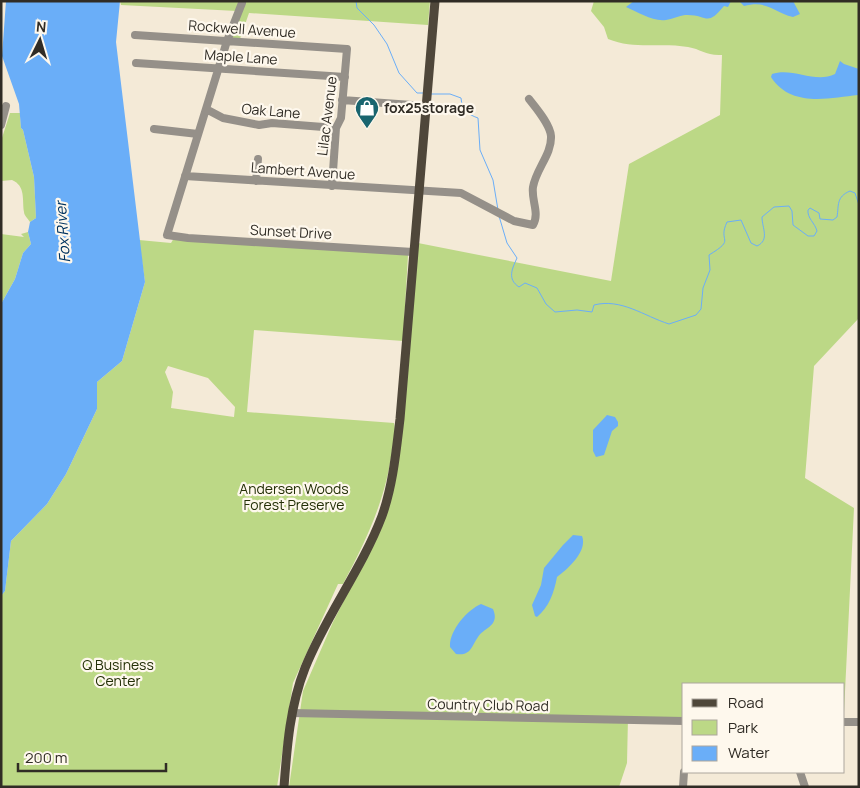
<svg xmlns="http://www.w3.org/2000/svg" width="860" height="788" font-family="Manrope,sans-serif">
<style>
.green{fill:#bcd886;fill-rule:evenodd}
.water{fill:#6aaef8}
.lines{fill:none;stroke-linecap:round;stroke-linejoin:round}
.stream{stroke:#6aaef8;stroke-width:1}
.minor{stroke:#959089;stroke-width:8}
.major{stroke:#4f473a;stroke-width:9}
.labels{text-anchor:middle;stroke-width:4.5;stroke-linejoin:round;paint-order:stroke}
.street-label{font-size:14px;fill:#302c25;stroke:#fef8ed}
.poi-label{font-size:14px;font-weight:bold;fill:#302c25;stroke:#fef8ed;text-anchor:start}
.park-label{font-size:14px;fill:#243007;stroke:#fef8ed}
.water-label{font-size:15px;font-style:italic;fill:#003360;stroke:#fef8ed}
</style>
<rect width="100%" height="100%" fill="#f4ead7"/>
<path class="green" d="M120,1h310l-2,24 -179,-12 -9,26 -13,-1 10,-27 -116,-6z
M594,1h265v317l-45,48 -9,112 49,30 -10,204v-28h-160v33h-56l-1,46 -8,24h-330l14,-96 30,-69 37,-73 14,-33 34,-273 193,38 18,-117 91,-49 2,-60c-16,1 -21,-6 -34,-8 -27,-5 -53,3 -80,-8l-4,-12 -13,-16z
M10,113h10l1,15 2,2 11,47 2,41 -6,4c-2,-3 -6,-7 -6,-10 -2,-12 2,-26 -12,-32l-11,1v-40z
M28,232l3,12 -8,9 -8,26 -14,25v-70l23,3 -3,-3z
M174,238l234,17 -5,86 -149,-11 -7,82 147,11c2,9 -1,19 -2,27 -6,49 -26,91 -49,134h-5l-45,99 -16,104h-276v-191l4,-5 6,-50 36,-37 19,-30 31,-65v-27l25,-21 23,-79 -6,-42 32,3zM168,366l40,12 27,29 -1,10 -63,-9 2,-16 -8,-20z"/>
<path class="water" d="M6,1h114l-4,41 29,240 -23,79 -25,21v27l-31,65 -19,30 -36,37 -6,50 -4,5v-292l14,-25 8,-26 8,-9 -3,-12 2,-10 6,-4 -2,-41 -11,-47 -2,-2 -2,-24 -17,-48z
M634,1h97l-3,6 -4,-1c-18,22 -16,8 -39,9 -6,1 -13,4 -19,5 -13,2 -28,-8 -40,-13z
M739,1h54l7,13 -7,3c-20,-5 -25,-17 -49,-11z
M840,61l4,3 15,5 -1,26c-29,3 -67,13 -87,-18l1,-3c21,-7 43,10 63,0z
M607,415l8,2 3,5v4l-6,5 -8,24 -8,2 -3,-6v-21z
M573,535l9,1c6,15 -14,33 -25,41 -3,16 -8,30 -20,40l-2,-1 -3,-11 9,-20 3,-17 19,-23z
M481,604l12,5c7,17 -8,18 -15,28 -7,10 -7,19 -22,17l-6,-7c-1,-16 17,-37 31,-43z"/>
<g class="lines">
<path class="stream" d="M356,1l1,7 17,17 13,19 12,29 18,20h6
M431,94h19l11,4c1,12 6,16 17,20l2,32 13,30 5,30
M499,216l8,27 10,15c-5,11 -10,21 2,29l6,-4 12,5 9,16 9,8 22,-2 15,2 2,-7c27,-7 50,11 75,19l27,-9 5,-6 2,-21 7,-18 -1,-15c28,-17 8,-12 18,-33l14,-2 10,23 6,3c13,-6 5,-18 5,-29l12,-10 15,-1 3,5 1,14 15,11h6l3,-5c-2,-8 -10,-13 -9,-21l2,-2 9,5 1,6 13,1 4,-3c2,-12 -1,-20 13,-26l5,2 4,12"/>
<path class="minor" d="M242,3l-15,38 -60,194 21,3 225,14
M135,35l212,14 -6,69 -5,10 -4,58
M136,63l209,14
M342,100l84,6
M206,109l17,9 36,7 13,-2 64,5
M1,125l5,-19
M154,129l44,5
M185,176l276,17 53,28 19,4c7,-12 -2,-25 0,-38 3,-18 19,-33 18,-51 -1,-12 -15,-28 -22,-37
M256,181l2,-22
M292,713l392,8
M844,722h15
M800,772l5,15
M683,787l1,-15"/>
<path class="major" d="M284,787c3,-41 6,-81 21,-119 21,-53 57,-99 77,-152 11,-31 14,-64 18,-97l35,-418"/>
</g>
<defs>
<g id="shop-pin" transform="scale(1.25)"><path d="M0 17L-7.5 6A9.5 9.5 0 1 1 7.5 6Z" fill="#19656f" stroke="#fef8ed"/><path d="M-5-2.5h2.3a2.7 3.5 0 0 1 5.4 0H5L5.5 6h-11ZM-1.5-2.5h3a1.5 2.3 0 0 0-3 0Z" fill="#fff"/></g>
</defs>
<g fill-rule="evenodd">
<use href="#shop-pin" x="367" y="108"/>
</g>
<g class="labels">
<g class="street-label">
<text transform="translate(242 29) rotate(4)" y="5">Rockwell Avenue</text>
<text transform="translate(241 57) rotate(4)" y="5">Maple Lane</text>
<text transform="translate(271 111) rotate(5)" y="5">Oak Lane</text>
<text transform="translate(327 116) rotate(-83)" y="5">Lilac Avenue</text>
<text transform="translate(303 171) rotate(4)" y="5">Lambert Avenue</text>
<text transform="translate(291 232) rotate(3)" y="5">Sunset Drive</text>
<text transform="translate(488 705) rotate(1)" y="5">Country Club Road</text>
</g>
<g class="poi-label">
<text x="384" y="113">fox25storage</text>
</g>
<g class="park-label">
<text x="294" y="494">Andersen Woods<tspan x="294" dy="16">Forest Preserve</tspan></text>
<text x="118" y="670">Q Business<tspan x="118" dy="16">Center</tspan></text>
</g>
<g class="water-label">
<text transform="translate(63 232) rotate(-94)" y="5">Fox River</text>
</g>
</g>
<rect width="860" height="788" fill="none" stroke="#302c25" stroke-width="5"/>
<rect x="682" y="683" width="162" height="90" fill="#fef8ed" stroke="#aca69d"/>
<rect x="692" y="699" width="25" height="8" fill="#4f473a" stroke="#aca69d"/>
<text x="728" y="708" font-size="15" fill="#302c25">Road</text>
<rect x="692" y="720" width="25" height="15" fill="#bcd886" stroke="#aca69d"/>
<text x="728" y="733" font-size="15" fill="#302c25">Park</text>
<rect x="692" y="746" width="25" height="15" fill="#6aaef8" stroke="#aca69d"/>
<text x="728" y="758" font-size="15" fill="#302c25">Water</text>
<g transform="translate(40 40) rotate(5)" stroke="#fef8ed" stroke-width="4" paint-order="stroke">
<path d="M0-4L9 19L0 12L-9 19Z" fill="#302c25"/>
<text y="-8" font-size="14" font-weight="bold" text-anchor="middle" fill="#302c25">N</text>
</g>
<path d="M18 763v8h148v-8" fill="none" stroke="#302c25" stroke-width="2.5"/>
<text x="25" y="763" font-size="15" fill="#302c25" stroke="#fef8ed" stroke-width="4" paint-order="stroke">200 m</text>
</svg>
